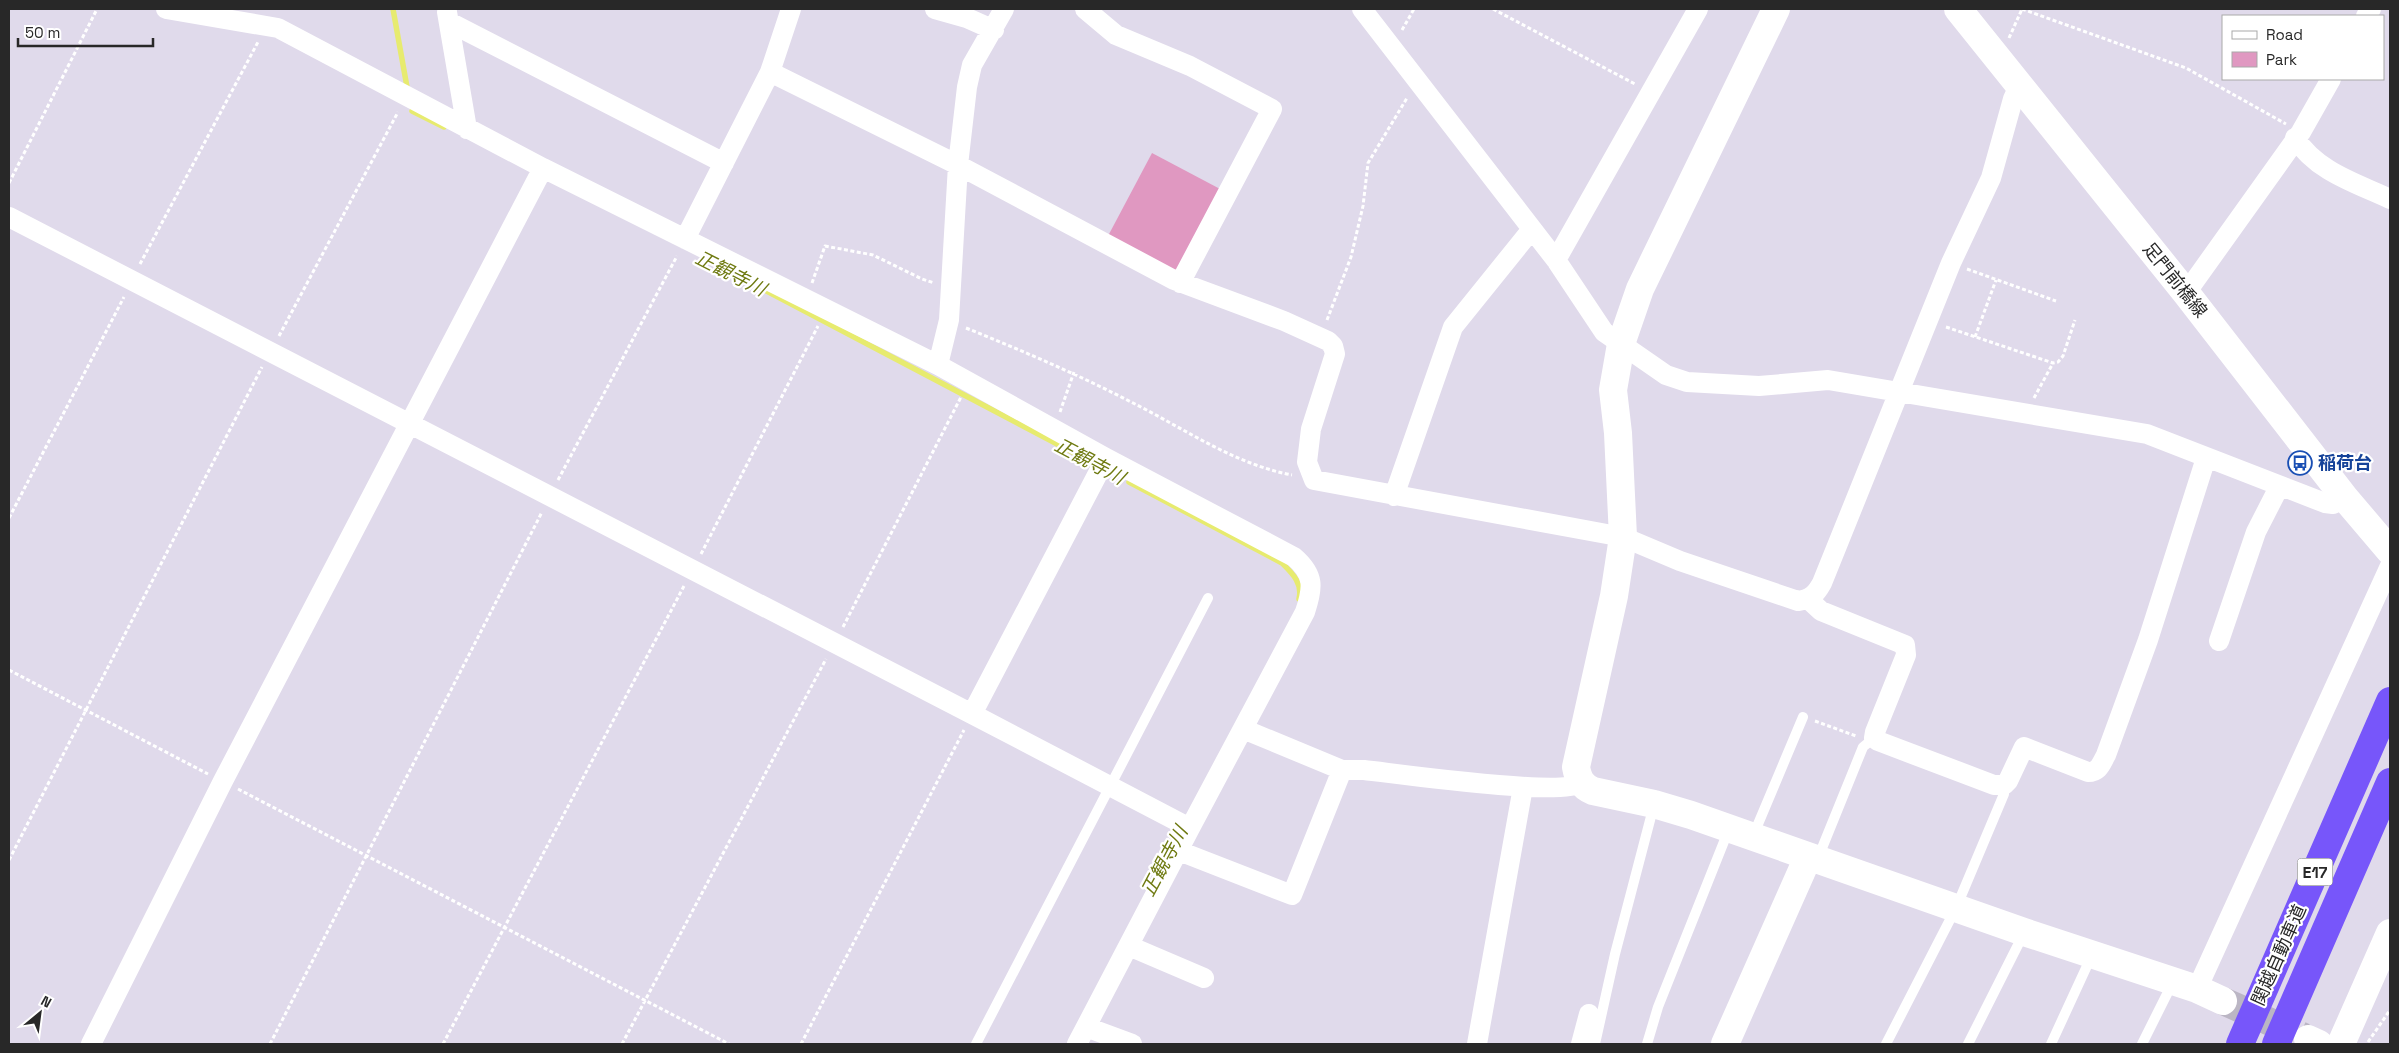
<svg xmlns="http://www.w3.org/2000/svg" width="2399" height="1053" font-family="'Space Grotesk','Noto Sans JP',sans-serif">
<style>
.green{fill:#e098c1}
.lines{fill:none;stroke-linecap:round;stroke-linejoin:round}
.stream{stroke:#e7eb6f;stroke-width:5.5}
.secondary-tunnel{stroke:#bbb6c4;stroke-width:28;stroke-dasharray:28 14;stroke-linecap:butt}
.path{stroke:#fff;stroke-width:3;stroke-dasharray:4 2.5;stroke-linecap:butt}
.lane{stroke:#fff;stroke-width:10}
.street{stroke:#fff;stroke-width:20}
.secondary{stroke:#fff;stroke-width:28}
.highway{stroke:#7756fa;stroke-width:28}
.labels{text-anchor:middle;stroke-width:4.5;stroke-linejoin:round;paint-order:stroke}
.shield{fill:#fff;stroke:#686868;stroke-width:1}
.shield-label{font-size:16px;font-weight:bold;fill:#282828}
.street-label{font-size:18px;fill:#282828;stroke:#fff}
.transit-label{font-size:18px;font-weight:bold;fill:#164399;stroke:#fff;text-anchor:start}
.water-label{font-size:19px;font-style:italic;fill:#6f7a11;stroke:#fff}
</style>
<rect width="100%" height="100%" fill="#e0daeb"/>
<path class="green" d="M1152,153l70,37 -40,80 -8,2 -66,-36z"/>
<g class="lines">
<path class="stream" d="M393,9l14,78
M412,111l32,16
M755,285l344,181
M1129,482l153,81c10,10 21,20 17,36"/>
<path class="secondary-tunnel" d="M2223,1001l81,36"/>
<path class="path" d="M1493,9l142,75
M2022,9l164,59 100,56
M1402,30l12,-21
M2009,38l13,-29
M9,183l88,-174
M140,264l118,-222
M1967,269l89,32
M812,283l13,-37 48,9 49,24 12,4
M1327,320l24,-63 12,-51 5,-43 39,-65
M1946,327l107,36 5,-1 5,-6 12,-36
M966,328c57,23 113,47 167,75 52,26 101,61 159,72
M279,336l119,-224
M1975,337l21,-57
M2034,398l19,-35
M1060,412l14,-40
M558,480l119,-224
M9,518l115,-221
M701,554l117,-228
M843,627l118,-230
M9,670l199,104
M1815,721l41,15
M238,789l491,255
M9,860l253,-493
M2368,1042l22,-32
M270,1044l272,-532
M443,1044l241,-458
M622,1044l204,-385
M801,1044l163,-314"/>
<path class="lane" d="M1753,836l50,-119
M1818,858l45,-111 11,-9
M976,1044l232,-446
M1595,1044l20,-90 39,-149
M1647,1044l11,-37 71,-178
M1886,1044l70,-136 48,-114v-9
M1968,1044l56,-111
M2051,1044l41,-89
M2142,1044l31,-62"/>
<path class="street" d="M166,9l112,19 265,140 395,197 168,93 188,99c21,18 19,31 11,55l-115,216 -113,216
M791,9l-21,63 188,93 216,115 110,41 44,20 5,5 2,8 -24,75 -4,33 7,18 309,57 57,24 118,40c13,-2 18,-7 24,-18l129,-320 40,-85 22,-79 6,-13
M935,9l32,9 27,12
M1085,9l31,26 74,31 82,43 -92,174
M1362,9l194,251 48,72 62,43 21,7 72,4 69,-6 319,54 178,69 8,1 12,-6
M447,12l20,117
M2366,16l5,-7
M449,22l275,141
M2295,138c22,34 61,45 95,61
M9,217l963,497 218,114
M685,239l85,-167
M1556,260l142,-251
M2186,293l115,-161 30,-53
M938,365l11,-45 9,-155 9,-78 5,-22 32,-56
M1394,496l59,-169 79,-98
M1808,599l13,12 84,34 1,10 -31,77 -1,6 4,3 116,44h10l4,-4 16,-34 64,25c11,0 13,-8 18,-17l42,-115 58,-182
M2219,641l37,-109 23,-45
M972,714l134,-256
M1243,729l99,41h22c36,4 195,27 218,13
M1179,851l113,44 50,-125
M1129,946l75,32
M2197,989l193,-423
M1086,1027l46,17
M91,1044l132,-263 320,-613
M1477,1044l46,-257
M1581,1044l8,-30"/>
<path class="secondary" d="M1776,9l-136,280 -19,55 -8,46 5,43 5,104 -9,59 -38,171c2,11 5,19 17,24l61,13 37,11 333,117 173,57 26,12
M1958,9l228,284 159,205 45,53
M2308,1039l11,5
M1725,1044l83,-187
M2341,1044l49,-111"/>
<path class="highway" d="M2240,1044l150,-343
M2276,1044l114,-262"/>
</g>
<defs>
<g id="bus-ring" transform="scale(1.25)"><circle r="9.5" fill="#fff" stroke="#1a4fb4" stroke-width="1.5"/><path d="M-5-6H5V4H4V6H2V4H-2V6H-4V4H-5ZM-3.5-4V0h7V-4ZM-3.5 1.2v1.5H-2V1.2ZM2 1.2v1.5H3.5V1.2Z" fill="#1a4fb4"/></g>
</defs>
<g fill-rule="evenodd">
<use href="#bus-ring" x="2300" y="463"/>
</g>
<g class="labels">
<rect class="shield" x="2297.5" y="858.5" width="35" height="27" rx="4"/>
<g class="shield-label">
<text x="2315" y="878">E17</text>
</g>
<g class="street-label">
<text transform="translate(2175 280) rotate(51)" y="6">足門前橋線</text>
<text transform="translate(2279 955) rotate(-66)" y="6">関越自動車道</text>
</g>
<g class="transit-label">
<text x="2318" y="469">稲荷台</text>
</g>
<g class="water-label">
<text transform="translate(731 273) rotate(27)" y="7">正観寺川</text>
<text transform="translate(1090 461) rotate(28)" y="7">正観寺川</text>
<text transform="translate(1164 861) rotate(-62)" y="7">正観寺川</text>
</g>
</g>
<rect width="2399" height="1053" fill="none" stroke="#282828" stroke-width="20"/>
<rect x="2222" y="15" width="162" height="65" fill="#ffffff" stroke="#a9a9a9"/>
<rect x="2232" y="31" width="25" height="8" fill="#ffffff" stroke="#a9a9a9"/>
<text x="2266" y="40" font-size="15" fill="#282828">Road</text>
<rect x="2232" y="52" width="25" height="15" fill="#e098c1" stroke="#a9a9a9"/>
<text x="2266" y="65" font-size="15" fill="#282828">Park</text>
<g transform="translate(40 1013) rotate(29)" stroke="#ffffff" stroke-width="4" paint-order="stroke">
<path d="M0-4L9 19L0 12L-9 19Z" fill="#282828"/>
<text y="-8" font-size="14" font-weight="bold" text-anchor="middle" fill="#282828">N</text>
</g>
<path d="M18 38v8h135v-8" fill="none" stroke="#282828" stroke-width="2.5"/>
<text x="25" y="38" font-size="15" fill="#282828" stroke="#ffffff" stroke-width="4" paint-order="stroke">50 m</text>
</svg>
